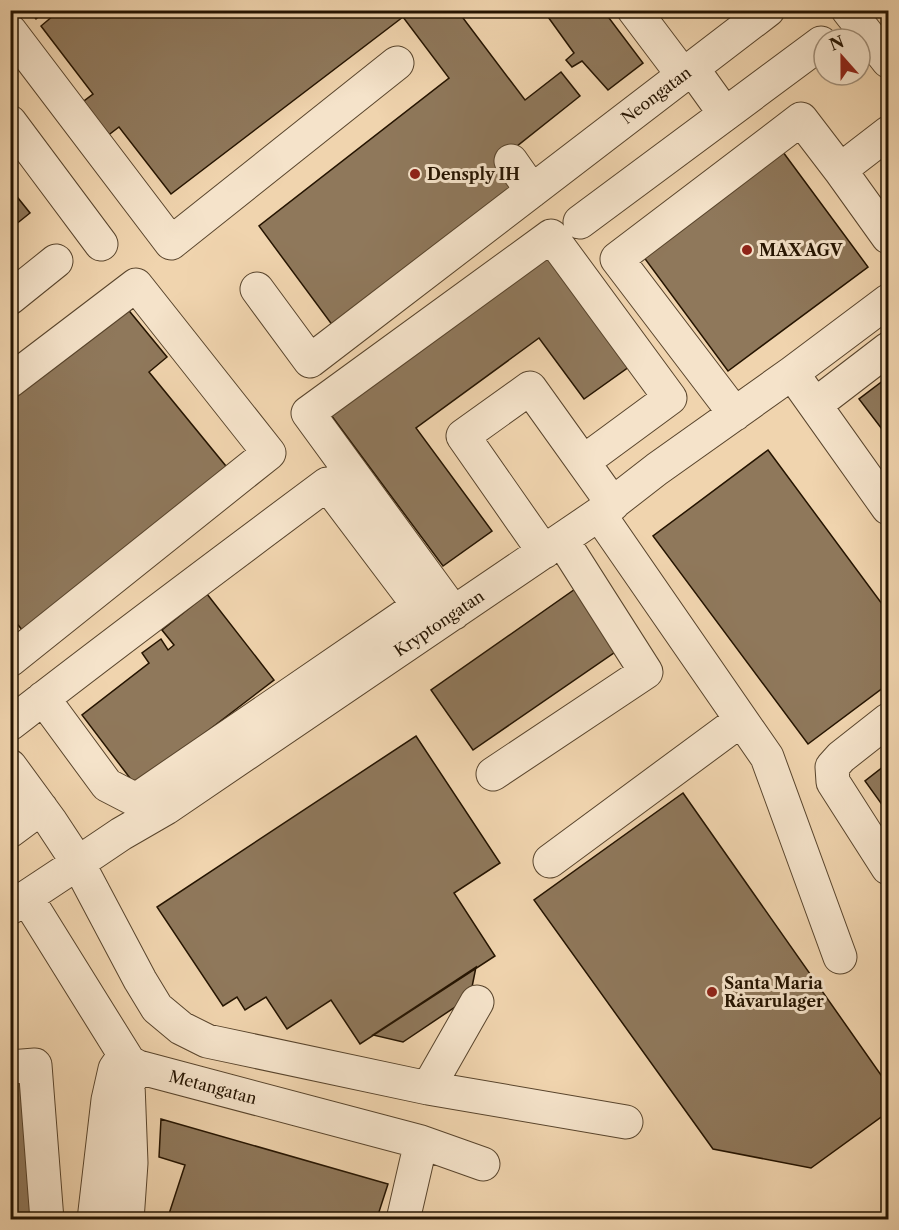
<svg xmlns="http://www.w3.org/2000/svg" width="899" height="1230" font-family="'Libre Caslon Text',serif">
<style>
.building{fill:#8f785b;stroke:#251401;stroke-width:1.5}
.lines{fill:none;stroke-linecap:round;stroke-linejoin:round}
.minor-casing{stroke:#58442c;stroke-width:35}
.minor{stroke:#f5e3ca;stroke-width:33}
.poi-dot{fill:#8f2418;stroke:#f5e3ca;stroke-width:2}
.labels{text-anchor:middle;stroke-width:6;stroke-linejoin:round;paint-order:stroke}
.street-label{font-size:16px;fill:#251401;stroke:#f5e3ca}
.poi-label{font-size:16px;font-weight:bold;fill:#251401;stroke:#f5e3ca;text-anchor:start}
</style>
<rect width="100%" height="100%" fill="#f0d4ae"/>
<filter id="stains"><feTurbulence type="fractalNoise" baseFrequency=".00333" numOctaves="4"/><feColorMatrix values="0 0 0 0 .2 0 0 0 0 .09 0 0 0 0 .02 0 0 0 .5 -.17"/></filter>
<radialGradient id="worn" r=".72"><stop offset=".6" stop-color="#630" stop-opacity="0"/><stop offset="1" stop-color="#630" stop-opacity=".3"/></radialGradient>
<path class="building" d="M29,10h17l-10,9z
M60,10h397l68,90 36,-28 19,24 -83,66 16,23 -180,141 -74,-100 190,-148 -46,-61 -232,177 -52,-67 -17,13 -26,-33 17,-13 -52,-68z
M543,10h60l40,53 -35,27 -26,-29 -10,6 -6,-7 8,-7z
M766,129l102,138 -140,104 -102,-138z
M10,188l20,25 -20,16z
M552,253l81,111 -49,35 -45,-61 -123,90 76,103 -49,35 -112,-151z
M126,307l41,50 -18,15 81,99 -203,165 -17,-21v-214z
M888,377v60l-29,-38z
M768,450l120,162v72l-80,60 -155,-208z
M578,587l43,61 -148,102 -42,-60z
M207,594l67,86 -138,106 -54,-71 67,-52 -7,-10 19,-14 7,11 6,-5 -12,-15z
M416,736l84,127 -46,30 41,63 -135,88 -29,-44 -44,29 -21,-32 -21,13 -8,-13 -14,9 -66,-99z
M888,763v50l-23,-32z
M683,793l205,292v27l-77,56 -98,-19 -179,-249z
M476,967l-6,30 -67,45 -30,-7z
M32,1073l3,147h-25v-146z
M161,1119l227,65 -11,34 4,2h-214l18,-55 -26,-8z"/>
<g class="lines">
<g class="minor-casing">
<path id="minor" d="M634,10l49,65
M848,10l40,51
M10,31l161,212 226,-180
M692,68l33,46
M10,122l91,122
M511,161l21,30
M840,170l48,67
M580,222l241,-179
M257,289l53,72 458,-351
M10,298l46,-37
M792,373l96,135
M10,381l126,-96 133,168 -259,207
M815,405l73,-56
M735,414l-118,-155 184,-140 39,51 48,-37
M599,514l168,243 73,200
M544,552l-81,-116 67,-48 83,116
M454,613l-146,-200 243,-177 119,162 -87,64
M888,720l-47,37 -9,10 1,15 55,86
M10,724c105,-82 211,-161 317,-240l92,122 -283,194 -29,-15 -64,-87
M10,766l41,56 27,41 43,-29 45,-26 433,-294 58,-45 135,-96 96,-72
M493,774l153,-102 -84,-132
M10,831l31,-23
M550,861l191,-141
M27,898l102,164 9,5 283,75 62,22
M10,908l68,-45 62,117 17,28 24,20 26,13 221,47 198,34
M10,1067l25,-2 12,155
M428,1088l49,-86
M94,1220l14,-120 7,-31 9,-13
M127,1220l4,-57 -3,-79 6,-11
M403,1220l18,-78"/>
</g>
<use href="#minor" class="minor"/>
</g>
<g class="poi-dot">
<circle cx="415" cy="174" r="6"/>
<circle cx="747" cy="250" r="6"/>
<circle cx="712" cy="992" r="6"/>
</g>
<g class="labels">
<g class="street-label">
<text transform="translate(656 95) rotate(-37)" y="6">Neongatan</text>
<text transform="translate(439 623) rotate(-34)" y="6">Kryptongatan</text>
<text transform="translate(213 1087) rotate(15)" y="6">Metangatan</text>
</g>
<g class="poi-label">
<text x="427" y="180">Densply IH</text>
<text x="759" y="256">MAX AGV</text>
<text x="724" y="989">Santa Maria<tspan x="724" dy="18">Råvarulager</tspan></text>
</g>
</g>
<rect width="899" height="1230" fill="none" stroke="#f0d4ae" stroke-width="36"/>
<rect x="12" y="12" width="875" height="1206" fill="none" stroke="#251401" stroke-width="3"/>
<rect x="18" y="18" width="863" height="1194" fill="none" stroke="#251401" stroke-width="1.5"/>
<g transform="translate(842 57) rotate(339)"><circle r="28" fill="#f5e3ca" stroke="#a2907a" stroke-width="1.5"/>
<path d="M0-4.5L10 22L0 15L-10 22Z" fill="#8f2418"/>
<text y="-9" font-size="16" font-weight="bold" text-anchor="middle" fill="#251401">N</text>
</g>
<rect width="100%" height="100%" filter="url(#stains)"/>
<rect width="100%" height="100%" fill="url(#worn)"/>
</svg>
